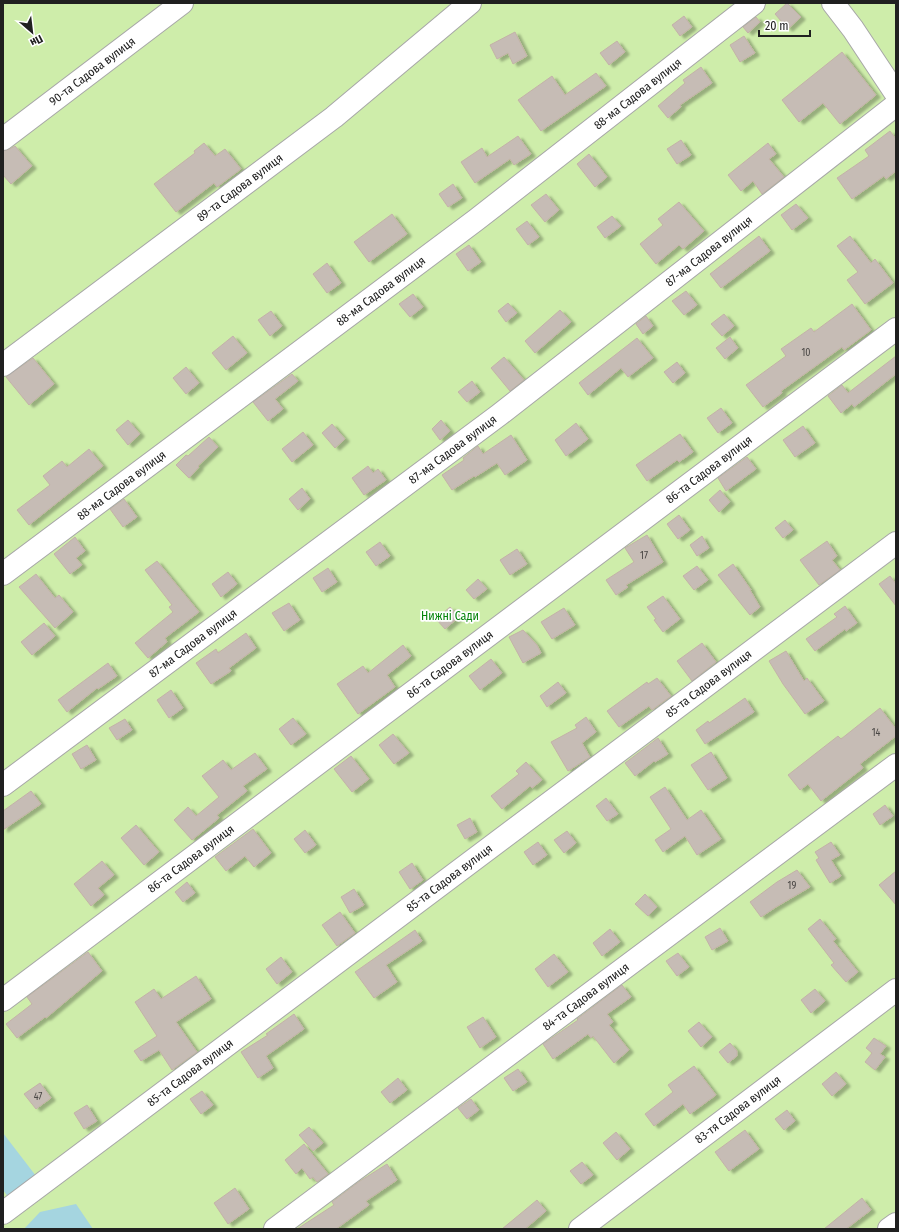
<svg xmlns="http://www.w3.org/2000/svg" width="899" height="1232" font-family="'Fira Sans Condensed',sans-serif">
<style>
.grass{fill:#ceedaa}
.water{fill:#a5d5e0}
.building{fill:#c6bcb5;stroke:#c3b2a7;filter:url(#shadow)}
.lines{fill:none;stroke-linecap:round;stroke-linejoin:round}
.minor-casing{stroke:#a7a7a7;stroke-width:24}
.minor{stroke:#fff;stroke-width:22}
.labels{text-anchor:middle;stroke-width:3.5;stroke-linejoin:round;paint-order:stroke}
.number-label{font-size:10px;fill:#4a4745}
.street-label{font-size:12px;fill:#202020;stroke:#fff}
.park-label{font-size:12px;fill:#07840c;stroke:#fff}
</style>
<defs>
<filter id="shadow"><feDropShadow dx="4.5" dy="2.5" stdDeviation="1" flood-color="#0004"/></filter>
</defs>
<rect width="100%" height="100%" fill="#f1ede6"/>
<path class="grass" d="M3,3h893v1226h-893z"/>
<path class="water" d="M3,1133l33,43 -27,22 -6,-8z
M76,1204l17,25h-69l16,-17z"/>
<path class="building" d="M787,3l14,14 -13,12 -13,-15z
M684,16l8,11 -12,9 -8,-11z
M756,17l4,5 -12,11 -5,-6z
M515,32l12,24 -14,8 -5,-11 -11,6 -7,-14z
M744,36l11,17 -15,9 -10,-17z
M617,41l8,11 -16,13 -9,-12z
M842,52l34,43 -36,29 -17,-21 -24,19 -17,-22z
M701,67l11,16 -32,22 1,2 -13,11 -10,-12 27,-23 -2,-3z
M596,73l10,13 -65,45 -23,-31 34,-24 13,19z
M890,131l6,8v32l-10,8 -2,-3 -32,23 -15,-21 32,-22 -4,-6z
M518,136l13,18 -17,11 -4,-6 -35,24 -14,-21 21,-14 5,9z
M681,140l10,15 -14,9 -10,-15z
M204,143l11,13 10,-7 16,20 -24,18 -3,-4 -38,29 -22,-28 41,-31 -1,-2z
M768,143l8,11 -7,5 15,18 -22,17 -9,-13 -12,10 -13,-16z
M15,146l17,20 -21,18 -8,-9v-24l7,-2z
M589,154l18,23 -12,10 -18,-23z
M453,184l9,14 -14,9 -9,-13z
M546,194l13,16 -14,12 -14,-17z
M679,202l25,29 -21,18 -4,-4 -23,19 -16,-20 23,-19 -5,-6z
M796,204l12,14 -16,12 -11,-15z
M392,214l15,20 -38,28 -15,-20z
M612,216l9,10 -16,12 -8,-11z
M527,221l12,16 -11,8 -12,-16z
M759,236l11,15 -49,37 -11,-14z
M850,236l21,27 4,-4 18,24 -28,21 -18,-24 11,-8 -21,-26z
M469,245l12,17 -13,9 -12,-17z
M327,263l14,20 -14,10 -14,-19z
M686,291l11,14 -13,10 -12,-14z
M413,294l10,13 -13,10 -11,-13z
M508,303l9,10 -11,9 -8,-11z
M852,304l19,26 -27,20 -2,-3 -61,44 1,2 -19,14 -17,-22 40,-29 -5,-7 30,-21 3,4z
M560,310l11,12 -36,31 -10,-12z
M271,311l11,15 -12,10 -12,-16z
M724,314l10,12 -12,10 -11,-12z
M646,316l7,10 -10,8 -7,-10z
M233,336l14,17 -21,17 -14,-17z
M730,337l8,11 -13,11 -9,-11z
M637,338l16,20 -25,19 -7,-9 -33,27 -9,-12z
M896,356v18l-42,33 -2,-3 -11,9 -13,-17 14,-11 6,8z
M504,357l20,23 -14,11 -19,-23z
M33,358l21,26 -25,21 -23,-28z
M677,362l8,11 -12,10 -9,-11z
M186,367l13,16 -13,11 -13,-16z
M292,374l6,7 -23,18 8,10 -15,12 -15,-19z
M472,381l8,11 -13,10 -9,-10z
M721,408l11,15 -14,10 -11,-15z
M128,420l12,14 -12,11 -12,-15z
M441,420l9,11 -10,9 -8,-11z
M576,423l12,16 -22,17 -11,-16z
M332,424l13,15 -10,9 -13,-15z
M803,426l12,17 -20,14 -12,-17z
M303,432l10,13 -21,17 -10,-13z
M680,434l13,18 -14,10 -2,-2 -30,21 -11,-16z
M511,435l16,25 -22,15 -8,-12 -22,14 -1,-1 -22,14 -10,-15 22,-15 -1,-2 15,-12 5,8z
M209,437l9,10 -20,19 1,1 -10,11 -13,-13 10,-10 2,1z
M89,449l14,17 -74,59 -12,-15 33,-25 -7,-9 19,-15 5,6z
M747,457l9,12 -30,22 -8,-13z
M368,466l5,7 5,-4 8,11 -22,15 -12,-17z
M302,488l8,11 -12,11 -9,-11z
M720,490l10,12 -11,10 -10,-12z
M124,499l13,18 -14,10 -13,-18z
M679,515l11,15 -12,9 -11,-15z
M785,520l8,10 -10,8 -8,-10z
M647,535l16,27 -37,23 2,2 -12,8 -10,-15 28,-18 -9,-14z
M702,536l7,12 -12,8 -7,-11z
M75,537l10,14 -9,7 6,7 -12,9 -16,-20z
M827,541l10,15 -5,4 8,10 -21,15 -19,-25z
M380,542l10,14 -14,10 -10,-14z
M517,549l10,15 -17,11 -10,-15z
M157,561l42,51 -34,26 2,4 -19,16 -13,-15 38,-31 -4,-5 3,-2 -27,-35z
M733,564l18,26h-1l10,17 -10,8 -32,-40z
M697,566l11,14 -14,10 -11,-14z
M328,568l9,14 -15,10 -9,-14z
M228,572l9,12 -16,13 -9,-13z
M36,574l19,24 4,-3 14,17 -18,16 -36,-41z
M890,576l6,8v22l-17,-22z
M478,579l9,10 -13,10 -8,-9z
M663,596l17,23 -17,13 -9,-12 2,-1 -9,-12z
M289,603l11,17 -16,11 -12,-18z
M845,606l12,17 -11,8 -1,-2 -30,22 -9,-12 31,-22 -3,-3z
M450,607l9,10 -14,12 -9,-10z
M564,608l11,17 -23,14 -11,-17z
M44,623l11,13 -23,19 -11,-13z
M523,630l14,15 4,8 -18,10 -14,-26z
M246,633l10,15 -27,20 2,3 -20,13 -15,-21 20,-14 2,4z
M702,643l14,19 -24,19 -15,-20z
M403,645l8,11 -24,19 8,12 -37,27 -21,-30 26,-18 5,7z
M786,651l18,30 3,-3 17,23 -19,13 -22,-30 -14,-23z
M491,659l11,14 -22,17 -11,-14z
M108,663l9,13 -19,13 -1,-1 -30,24 -9,-12z
M657,678l14,18 -19,14 -3,-4 -30,21 -12,-16 40,-29 1,2z
M558,682l8,11 -19,14 -7,-11z
M171,690l12,18 -14,10 -12,-18z
M745,698l9,14 -49,32 -9,-14 12,-9 1,2z
M880,708l16,21v7l-36,28 3,4 -42,33 -13,-17 -8,6 -12,-15 50,-39 3,3z
M586,717l10,15 -14,11 8,14 -22,14 -17,-29 26,-14 -2,-3z
M293,718l13,16 -15,11 -12,-16z
M125,719l7,11 -15,10 -8,-12z
M393,734l16,19 -15,11 -15,-19z
M658,738l10,16 -13,8 -1,-1 -19,15 -10,-13z
M87,745l9,15 -15,9 -9,-15z
M711,752l16,26 -19,12 -17,-25z
M255,753l12,16 -24,17 4,5 -30,24 2,3 -27,22 -18,-20 14,-13 8,9 23,-19 -17,-21 21,-16 8,10z
M351,756l18,23 -17,13 -18,-23z
M526,762l16,18 -10,8 -2,-2 -28,23 -11,-13 28,-22 -3,-3z
M665,787l22,33 14,-10 20,29 -24,16 -12,-19 -22,16 -8,-12 16,-11 -21,-32z
M31,791l10,13 -38,26v-19z
M606,798l12,16 -11,7 -11,-15z
M885,805l8,11 -13,9 -7,-11z
M470,818l7,14 -12,7 -8,-14z
M136,825l23,27 -15,13 -23,-27z
M253,829l18,24 -17,14 -9,-11 -19,15 -11,-14z
M305,830l11,15 -11,8 -11,-14z
M567,831l9,12 -12,10 -10,-13z
M538,842l9,13 -14,10 -9,-13z
M831,842l9,13 -9,5 10,16 -11,7 -14,-23 3,-2 -4,-6z
M102,861l12,14 -16,13 6,7 -13,11 -17,-22z
M412,863l11,17 -13,9 -11,-17z
M797,870l13,17 -34,20 -15,10 -11,-15 27,-20z
M896,871v34l-17,-20z
M187,882l8,11 -12,9 -8,-10z
M354,889l10,16 -14,8 -9,-16z
M645,894l12,13 -9,9 -13,-12z
M340,912l15,21 -18,13 -15,-21z
M820,919l16,20 -3,2 25,31 -12,10 -15,-17 3,-2 -26,-34z
M720,928l8,13 -16,9 -7,-13z
M610,929l10,13 -18,14 -9,-13z
M415,930l7,11 -36,24 11,17 -23,16 -19,-26z
M88,952l14,19 -56,47 -1,-1 -28,21 -11,-14 26,-20 -5,-7z
M678,953l11,14 -12,9 -11,-15z
M554,954l14,18 -20,15 -13,-18z
M281,957l11,15 -15,12 -11,-15z
M196,976l15,23 -35,23 21,30 -25,18 -13,-20 -18,11 -7,-10 23,-15 -22,-34 19,-13 7,10z
M622,985l9,12 -24,17 6,8 -4,3 20,25 -15,13 -21,-27 -2,2 -3,-4 -35,25 -10,-15 35,-24 -1,-1z
M815,989l10,12 -14,12 -10,-13z
M294,1014l10,15 -38,27 7,12 -15,10 -17,-26 27,-17 -2,-1z
M483,1017l13,20 -16,11 -13,-21z
M699,1022l13,15 -11,10 -13,-16z
M874,1038l12,8 -6,8 5,3 -10,13 -10,-8 7,-9 -6,-5z
M730,1043l7,8v5l-9,7 -9,-11z
M694,1066l22,29 -26,19 -7,-10 -29,22 -9,-12 28,-22 -5,-7z
M518,1069l9,13 -14,9 -9,-13z
M836,1072l10,12 -14,12 -10,-12z
M398,1078l9,12 -17,13 -9,-11z
M40,1083l11,15 -15,11 -12,-15z
M202,1091l11,14 -12,9 -11,-15z
M471,1099l8,11 -12,9 -9,-11z
M87,1105l10,16 -13,8 -10,-16z
M787,1110l8,11 -11,9 -9,-11z
M309,1127l14,16 -10,8 -14,-16z
M745,1130l14,19 -30,22 -14,-19z
M616,1132l14,17 -13,11 -14,-17z
M304,1144l24,30 -11,8 -4,-5 -3,2 -8,-11 -6,6 -11,-14z
M582,1162l11,13 -12,9 -11,-13z
M387,1164l10,16 -31,21 3,4 -33,24h-39l37,-24 -2,-3 28,-21z
M235,1188l14,21 -21,15 -14,-21z
M862,1198l9,12 -25,19h-22z
M537,1200l9,11 -21,18h-23z"/>
<g class="lines">
<g class="minor-casing">
<g id="minor">
<path d="M833,3l20,26 43,65"/>
<path id="s1" d="M3,139l179,-136"/>
<path id="s2" d="M3,365l331,-248 136,-114"/>
<path id="s3" d="M3,574l473,-354 278,-217"/>
<path id="s4" d="M3,785l496,-370 397,-310"/>
<path id="s5" d="M3,1000l893,-671"/>
<path id="s6" d="M3,1213l893,-670"/>
<path id="s7" d="M275,1229l621,-464"/>
<path id="s8" d="M580,1229l316,-239"/>
<path d="M889,1229l7,-5"/>
</g>
</g>
<use href="#minor" class="minor"/>
</g>
<g class="labels">
<g class="number-label">
<text x="806" y="356">10</text>
<text x="644" y="559">17</text>
<text x="876" y="736">14</text>
<text x="792" y="889">19</text>
<text x="38" y="1100">47</text>
</g>
<g class="street-label">
<text dy="4" stroke="none"><textPath href="#s1" startOffset="112">90-та Садова вулиця</textPath></text>
<text dy="4" stroke="none"><textPath href="#s3" startOffset="796">88-ма Садова вулиця</textPath></text>
<text dy="4" stroke="none"><textPath href="#s2" startOffset="296">89-та Садова вулиця</textPath></text>
<text dy="4" stroke="none"><textPath href="#s4" startOffset="885">87-ма Садова вулиця</textPath></text>
<text dy="4" stroke="none"><textPath href="#s3" startOffset="472">88-ма Садова вулиця</textPath></text>
<text dy="4" stroke="none"><textPath href="#s4" startOffset="561">87-ма Садова вулиця</textPath></text>
<text dy="4" stroke="none"><textPath href="#s5" startOffset="883">86-та Садова вулиця</textPath></text>
<text dy="4" stroke="none"><textPath href="#s3" startOffset="148">88-ма Садова вулиця</textPath></text>
<text dy="4" stroke="none"><textPath href="#s4" startOffset="237">87-ма Садова вулиця</textPath></text>
<text dy="4" stroke="none"><textPath href="#s5" startOffset="559">86-та Садова вулиця</textPath></text>
<text dy="4" stroke="none"><textPath href="#s6" startOffset="882">85-та Садова вулиця</textPath></text>
<text dy="4" stroke="none"><textPath href="#s5" startOffset="235">86-та Садова вулиця</textPath></text>
<text dy="4" stroke="none"><textPath href="#s6" startOffset="558">85-та Садова вулиця</textPath></text>
<text dy="4" stroke="none"><textPath href="#s7" startOffset="388">84-та Садова вулиця</textPath></text>
<text dy="4" stroke="none"><textPath href="#s6" startOffset="234">85-та Садова вулиця</textPath></text>
<text dy="4" stroke="none"><textPath href="#s8" startOffset="198">83-тя Садова вулиця</textPath></text>
</g>
<g class="park-label">
<text x="450" y="620">Нижні Сади</text>
</g>
</g>
<rect width="899" height="1232" fill="none" stroke="#202020" stroke-width="8"/>
<g transform="translate(32 32) rotate(152)" stroke="#ffffff" stroke-width="3" paint-order="stroke">
<path d="M0-3L7 15L0 10L-7 15Z" fill="#202020"/>
<text y="-6" font-size="11" font-weight="bold" text-anchor="middle" fill="#202020">Пн</text>
</g>
<path d="M759 30v6h51v-6" fill="none" stroke="#202020" stroke-width="2"/>
<text x="765" y="30" font-size="12" fill="#202020" stroke="#ffffff" stroke-width="3" paint-order="stroke">20 m</text>
</svg>
